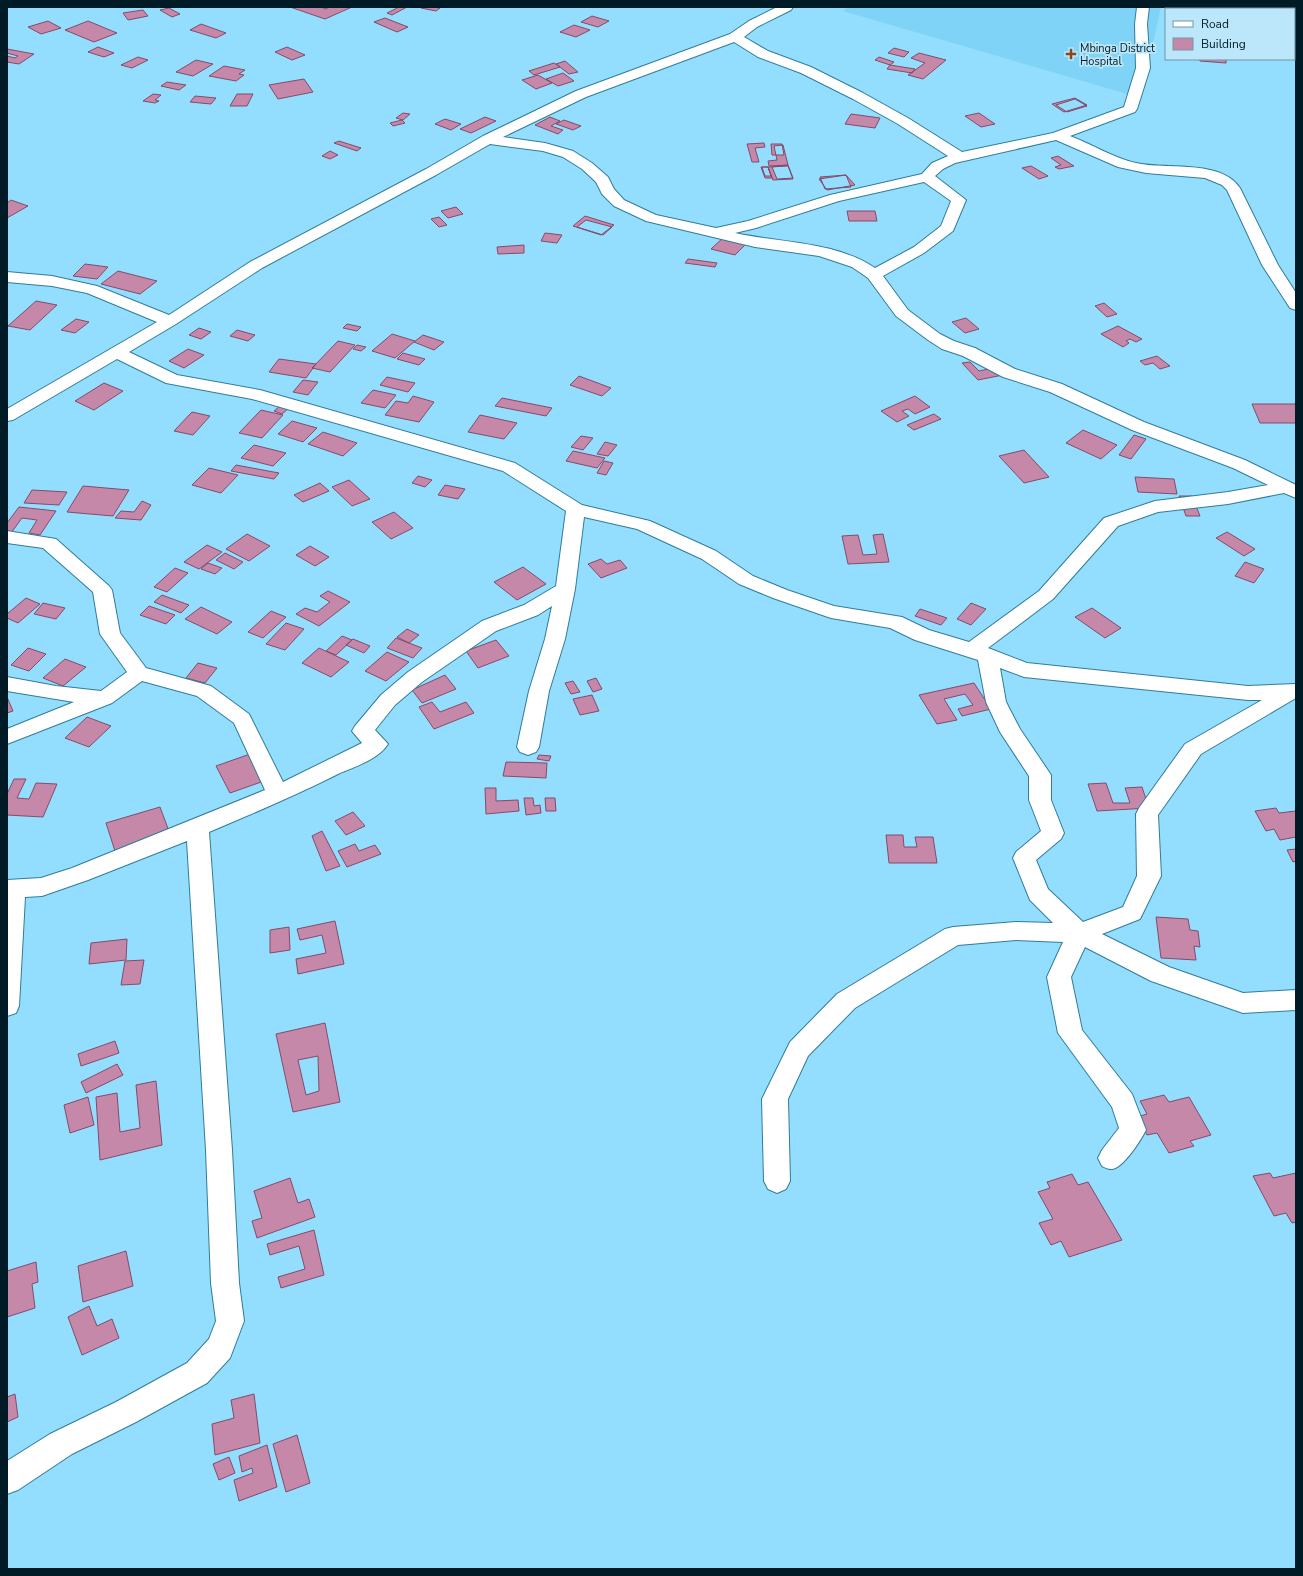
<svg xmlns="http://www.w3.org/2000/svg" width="1303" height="1576" font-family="'Nunito Sans',sans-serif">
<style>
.built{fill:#7ed3f6}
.building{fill:#c588a8;stroke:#834b69;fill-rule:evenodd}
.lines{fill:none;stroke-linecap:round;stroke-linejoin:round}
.street-casing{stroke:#307c99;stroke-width:2}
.street{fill:#fff;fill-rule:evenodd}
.poi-dot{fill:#8a441e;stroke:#bce7fa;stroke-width:1.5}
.labels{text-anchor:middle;stroke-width:3.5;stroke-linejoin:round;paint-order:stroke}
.far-poi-label{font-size:11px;fill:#001b26;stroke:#bce7fa;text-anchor:start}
</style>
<rect width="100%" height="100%" fill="#93defe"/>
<path class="built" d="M849,7h312l-20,91 -298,-87z"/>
<path class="building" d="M290,7h31l5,2 3,-2h23l-27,12z
M399,7h8l-15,8 -5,-2z
M422,7h12l6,1 -4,3 -15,-3z
M169,8l11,6 -8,3 -12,-7z
M143,10l5,6 -20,4 -5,-7z
M592,16l17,5 -11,6 -17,-5z
M385,18l23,9 -11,5 -23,-10z
M48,21l13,7 -20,6 -13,-7z
M88,21l29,12 -23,9 -29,-12z
M201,24l25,9 -10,5 -26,-8z
M574,25l16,5 -14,7 -16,-5z
M98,47l16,6 -10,4 -16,-5z
M287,47l18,8 -13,5 -17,-8z
M894,48l15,4 -5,5 -16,-4z
M7,49l27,5 -15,10 -12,-2v-6l8,2 3,-2 -11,-3z
M919,53l27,7 -23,19 -15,-4 17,-12 -14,-5z
M138,57l10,3 -16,8 -11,-3z
M879,57l15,5 -4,3 -15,-5z
M1199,59h27v4l-26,-2z
M196,60l17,4 -20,12 -17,-4z
M565,61l13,11 -9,2 -13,-10z
M554,63l6,4 -26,8 -5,-4z
M890,65l25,4 -3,4 -25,-4z
M224,66l21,4 -6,4 5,1 -8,6 -27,-5z
M563,73l11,8 -16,5 -12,-7z
M538,75l14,8 -16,6 -14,-9z
M304,79l9,13 -35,7 -9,-14z
M167,82l19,3 -7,5 -18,-4z
M153,94l8,1 -6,5 4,1 -4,2 -12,-2z
M237,94h16l-6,12h-17z
M195,96l21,2 -5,6 -21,-2z
M1075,98l12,7 -23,7 -12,-8z
M1075,99l12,7 -20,6 -11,-7z
M403,113l7,1 -7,6 -7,-2z
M979,113l16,11 -14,3 -16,-11z
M851,114l29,4 -5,10 -30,-4z
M485,117l11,4 -25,12 -11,-4z
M550,117l10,4 -9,5 12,4 -5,4 -23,-9z
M445,119l16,5 -10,6 -16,-6z
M402,120l3,3 -12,3 -3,-3z
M564,120l17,6 -8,4 -17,-6z
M339,141l22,7 -4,3 -23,-8z
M764,143l1,4 -10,1 4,14h-7l-5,-18z
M771,144h11l2,11h-12z
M783,145l5,20 -19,1 -1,-5 9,-1 -3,-14z
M330,151l8,4 -8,4 -8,-3z
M1058,156l16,10 -15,3 -4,-2 6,-2 -10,-7z
M788,165l5,13 -16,1 -5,-12z
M788,166l5,13 -20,1 -5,-13z
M1031,166l17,10 -9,3 -17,-11z
M761,167h7l4,11h-7z
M762,167h6l3,9h-6z
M846,175l9,10 -28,5 -8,-11z
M846,175l5,12 -26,2 -5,-12z
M11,200l17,6 -21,12v-15z
M456,207l7,7 -15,4 -7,-7z
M847,211h28l2,10h-28z
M585,216l29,9 -13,10 -28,-9z
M439,217l8,8 -8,2 -8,-8z
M586,220l26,7 -9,8 -26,-8z
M545,233l17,2 -5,8 -16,-2z
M725,236l23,6 -13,13 -24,-6z
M524,245v8l-26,1 -1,-7z
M688,259l29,4 -2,4 -30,-4z
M85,264l23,3 -11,12 -24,-3z
M118,271l39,10 -17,13 -39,-10z
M36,301l21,4 -27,25 -22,-4z
M1104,303l13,11 -10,3 -12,-11z
M966,318l13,11 -14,4 -13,-11z
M76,319l13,3 -14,11 -14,-3z
M347,324l14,3 -4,4 -14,-3z
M1118,326l24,13 -6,3 -6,-3 -4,2 3,2 -6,4 -22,-13z
M199,328l12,4 -10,7 -12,-4z
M237,330l18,5 -7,6 -18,-5z
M392,334l23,7 -20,17 -23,-7z
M423,335l21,7 -10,8 -20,-8z
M338,341l17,4 -25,27 -18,-4z
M357,345l9,2 -5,4 -8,-2z
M188,349l16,6 -20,13 -15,-7z
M403,353l22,6 -6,6 -22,-6z
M1157,356l13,10 -10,3 -7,-6 -8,2 -5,-4z
M279,359l37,5 -10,14 -37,-6z
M970,362l9,9 19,-4 -3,-3 8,-2 10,11 -35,7 -16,-17z
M579,376l32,12 -9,8 -32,-11z
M387,377l28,6 -7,9 -28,-7z
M303,380l15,2 -10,13 -15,-3z
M104,383l19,8 -29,19 -19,-9z
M373,390l23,5 -11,13 -24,-5z
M413,396l21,6 -15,20 -34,-7 11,-14 12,2z
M915,396l15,11 -15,7 -7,-5 -6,2 7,5 -12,6 -16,-11z
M502,398l50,10 -6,8 -51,-10z
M1252,404h44v19h-36z
M280,406l8,3 -6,5 -8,-3z
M261,410l22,5 -21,23 -23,-5z
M192,412l18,4 -17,19 -19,-4z
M934,414l7,5 -27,11 -7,-5z
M480,415l37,8 -13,16 -36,-7z
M292,421l25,7 -14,14 -25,-8z
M1083,430l34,15 -16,14 -35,-16z
M323,432l34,11 -14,13 -35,-12z
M1134,435l12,4 -15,20 -12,-4z
M581,436l12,2 -10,12 -12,-3z
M605,442l12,3 -9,11 -11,-2z
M254,445l32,8 -13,13 -32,-8z
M1024,450l25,27 -25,6 -25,-27z
M573,451l32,7 -8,10 -31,-7z
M604,461l9,2 -7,12 -9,-2z
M236,465l43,8 -5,6 -43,-8z
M209,468l29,7 -17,18 -29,-8z
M418,476l14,4 -7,7 -13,-4z
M1135,477l39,2 3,15 -39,-2z
M349,480l21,19 -18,7 -20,-19z
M320,483l9,8 -26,11 -9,-7z
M445,485l20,4 -7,10 -20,-4z
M83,486l46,4 -16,26 -46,-4z
M32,490l35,2 -8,13 -35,-2z
M1179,496h13l8,20h-14z
M142,501l9,4 -10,15 -26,-2 6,-7 13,1z
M19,507l37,4 -16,24 -11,-2 8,-13 -15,-2 -11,15h-4v-10z
M394,512l19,16 -22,11 -19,-17z
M1227,532l28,17 -11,7 -28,-18z
M247,534l23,12 -21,15 -23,-12z
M883,534l6,28 -41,2 -6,-28 16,-1 5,20 14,-1 -4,-19z
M207,545l15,7 -23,17 -15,-7z
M310,546l19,11 -14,9 -19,-11z
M225,553l18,9 -9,7 -18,-9z
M601,559l6,5 13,-4 7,8 -26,10 -13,-14z
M1245,562l19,7 -10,14 -19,-7z
M208,563l14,5 -7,6 -14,-5z
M523,567l23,17 -29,16 -23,-18z
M175,568l13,5 -21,19 -13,-5z
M328,591l22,11 -31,24 -23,-12 9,-6 12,4 13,-10 -10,-6z
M162,595l27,10 -8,8 -27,-11z
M26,598l14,6 -22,19 -11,-5v-4z
M43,603l22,5 -9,11 -22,-5z
M971,603l15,6 -15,16 -14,-6z
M149,606l26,9 -9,9 -26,-9z
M201,607l31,15 -15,12 -32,-15z
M1092,608l29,20 -16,10 -30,-21z
M920,609l27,9 -6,7 -26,-9z
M271,611l15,6 -23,21 -15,-6z
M286,623l18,6 -19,21 -19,-6z
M407,629l12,6 -10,8 -12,-6z
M342,636l10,4 -16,15 -10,-4z
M396,638l26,10 -9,10 -26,-10z
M353,639l17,7 -6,7 -18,-8z
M496,640l13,16 -31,12 -12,-17z
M28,648l18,6 -17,17 -18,-6z
M319,648l30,14 -18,15 -29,-14z
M387,652l22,10 -23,19 -21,-10z
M65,659l21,8 -23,19 -20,-8z
M198,663l19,5 -12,15 -19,-5z
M445,675l11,14 -34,14 -10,-13z
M596,678l6,11 -9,3 -6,-11z
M573,681l7,11 -9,2 -6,-11z
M974,683l17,26 -29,7 -4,-7 15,-4 -8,-11 -21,5 13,21 -20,4 -18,-29z
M592,695l7,16 -19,4 -7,-16z
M7,697l6,14 -6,2z
M432,702l8,10 26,-10 8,11 -40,16 -15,-22z
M87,717l24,9 -22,21 -24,-9z
M250,754l14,27 -34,12 -14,-27z
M539,755l12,1 -2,5 -12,-2z
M506,762l41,1 -1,15 -43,-2z
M14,779h12l-9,19 12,1 7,-16 21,1 -14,33 -36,-2v-21z
M1106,783l7,20h17l-5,-15 17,-1 7,21 -52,3 -9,-27z
M485,788h11v13l22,-1 1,11 -33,3z
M524,798h9l1,8 6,-1 1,8 -15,2z
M545,798h10l1,13h-10z
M160,807l10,27 -55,17 -9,-28z
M1276,808l3,5 17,-2v26l-16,3 -6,-11 -8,2 -11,-20z
M353,812l12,14 -19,9 -11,-14z
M322,831l18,35 -14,5 -14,-35z
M886,835h17l1,12h13l-2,-10h18l4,26h-48z
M355,844l4,7 16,-6 6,9 -34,13 -9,-16z
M1296,849v12l-3,1 -6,-12z
M1156,917l32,2 2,11 8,1 2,16 -6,-1 2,14 -35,-2z
M335,921l9,43 -46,10 -2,-15 30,-6 -4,-18 -22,5 -3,-11z
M289,927l1,23 -20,3v-23z
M127,939l-1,21 -37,4 2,-21z
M144,960l-4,24 -19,1 4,-24z
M325,1023l15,79 -47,10 -17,-78zM318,1056l1,35 -13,4 -8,-35z
M115,1041l4,12 -38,13 -3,-12z
M117,1064l6,11 -37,18 -5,-11z
M156,1081l6,64 -62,15 -4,-63 21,-4 3,39 20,-4 -4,-43z
M1164,1095l5,7 20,-5 22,38 -21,6 4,5 -25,7 -12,-20 -10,2 -10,-18 10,-3 -7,-13z
M88,1097l6,28 -24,8 -6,-28z
M1270,1173l3,5 23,-5v49l-4,1 -6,-10 -12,3 -21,-40z
M1072,1174l6,11 10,-3 34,58 -53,17 -8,-16 -10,4 -12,-22 14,-4 -15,-27 12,-4 -3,-6z
M290,1178l8,25 11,-4 6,18 -58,21 -5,-17 10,-3 -8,-27z
M314,1230l10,45 -43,13 -3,-11 27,-8 -6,-23 -29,9 -3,-11z
M126,1251l7,35 -50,16 -5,-36z
M36,1262l2,20 -6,2 3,24 -28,9v-46z
M89,1306l8,20 15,-7 7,19 -37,17 -14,-38z
M15,1394l3,23 -11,5v-25z
M254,1394l6,49 -45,12 -3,-31 22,-6 -3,-18z
M297,1435l13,48 -24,9 -13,-48z
M267,1445l10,42 -38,14 -5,-21 19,-7 -1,-5 -10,4 -3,-16z
M229,1457l6,16 -16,7 -6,-16z"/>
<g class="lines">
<g class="street-casing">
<path id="street" d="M777,7h16l-2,3 -34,17 -13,10 24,14 43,16 52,26 45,25 54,34 91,-19 71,-26 12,-39 -1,-44 2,-17h12l-2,17 3,44 -13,41 -2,3 -65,24c22,8 43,22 66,27 30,7 85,-4 104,25l38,77 18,28v17l-6,-2 -28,-43 -35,-75 -5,-5 -17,-7 -59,-5 -28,-6 -62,-27 -101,23 -12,6 -8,7 31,24 -13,31 -29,22 -41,23 25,34 32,24 14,7 21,7 40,21 47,15 82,38 101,38 51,25v13l-12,-5 -56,11 -70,8 -40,14 -65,73 -65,49 39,15 221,23 48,-2v14l-95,56 -43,61 3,61 -21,43 -38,15 67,33 74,26 53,-3v20l-53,3 -92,-32 -66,-34 -14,30 11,53 50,64 14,36c-5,10 -24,40 -35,39 -3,0 -7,-2 -9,-3l-4,-8 4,-8 17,-22 -7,-21 -54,-74 -11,-56 16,-35 -47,-2 -58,5 -103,63 -47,48 -20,43 2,82 -4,8 -9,4 -9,-4 -4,-8 -2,-82 28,-57 47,-48 108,-65 8,-2 63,-5 37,1 -23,-23 -17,-42 3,-6 25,-21 -12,-31v-24l-29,-44 -14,-30 -8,-42 -63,-20 -25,-12 -59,-10 -58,-20 -34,-14 -37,-25 -65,-30 -53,-12 -9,72 -10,50 -16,52 -10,56 -3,5 -8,3 -8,-3 -3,-5 12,-56 16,-52 7,-33 -14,9 -42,16 -74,51 -27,23 -20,25 13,14c-9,15 -34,23 -50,30 -42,21 -86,40 -129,58l23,318 7,133 5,38 -14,37 -23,25 -71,39 -64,32 -54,36 -11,4v-33l43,-27 66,-32 71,-39 22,-24 7,-18 -5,-38 -5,-133 -19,-309 -99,39 -46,16 -17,1 -6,109 -3,7 -9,3v-136l34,-2 31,-10 193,-78 -31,-67 -37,-27 -55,-15 -30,22 -105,41v-15l67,-27 -67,-11v-14l49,9 45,5 26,-19 -27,-38 -7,-42 -50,-44 -36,-5v-12l49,8 53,47 3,4 8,43 26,35 65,18 38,28 34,68 79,-39 -10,-12 3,-5 26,-31 27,-23 74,-51 42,-16 32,-19 10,-75 -63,-40 -251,-72 -86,-16 -49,-24 -104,61 -6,1v-12l150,-87 -70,-29 -35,-7 -45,-4v-10l45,4 45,10 72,29 81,-53 176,-93 57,-33 93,-45 154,-57 19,-13zM734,42l24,15 43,16 52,26 45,25 50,32 -16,7 -10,11 -92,21 -82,26 -32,7 -60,-13 -32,-15 -10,-11 -6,-12 -16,-14 -19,-12 -28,-8 -42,-6 83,-40zM490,144l53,7 20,6 19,12 14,13 6,12 12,12 32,15 109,26 64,9 33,11 16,11 28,38 32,24 14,9 21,7 40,21 47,15 82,38 101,38 35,17 -40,7 -73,9 -51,17 -65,73 -70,51 -40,-12 -27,-13 -68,-11 -47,-16 -34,-14 -37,-25 -66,-30 -68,-16 -67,-42 -255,-73 -83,-15 -48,-23 47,-28 86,-56 174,-93zM924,182l27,19 -10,25 -27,21 -39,21c-40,-27 -95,-25 -140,-35l21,-5 83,-27zM1000,668l24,9 224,23h14l-77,44 -46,64 -3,6 1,62 -14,31 -40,15 -35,-33 -12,-29 25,-21 3,-6 -13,-33v-25l-31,-46 -14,-27z"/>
</g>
<use href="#street" class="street"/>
</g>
<path class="poi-dot" d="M1069 48h4v4h4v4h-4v4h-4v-4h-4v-4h4z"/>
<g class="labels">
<g class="far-poi-label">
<text x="1080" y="52">Mbinga District<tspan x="1080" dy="13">Hospital</tspan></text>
</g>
</g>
<rect width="1303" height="1576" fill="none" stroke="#001b26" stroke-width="16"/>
<rect x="1165" y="8" width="130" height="52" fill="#bce7fa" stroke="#7195a5"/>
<rect x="1173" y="21" width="20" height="6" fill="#ffffff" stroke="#7195a5"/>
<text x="1201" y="28" font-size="12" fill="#001b26">Road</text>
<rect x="1173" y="38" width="20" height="12" fill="#c588a8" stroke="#7195a5"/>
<text x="1201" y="48" font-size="12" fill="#001b26">Building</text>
</svg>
